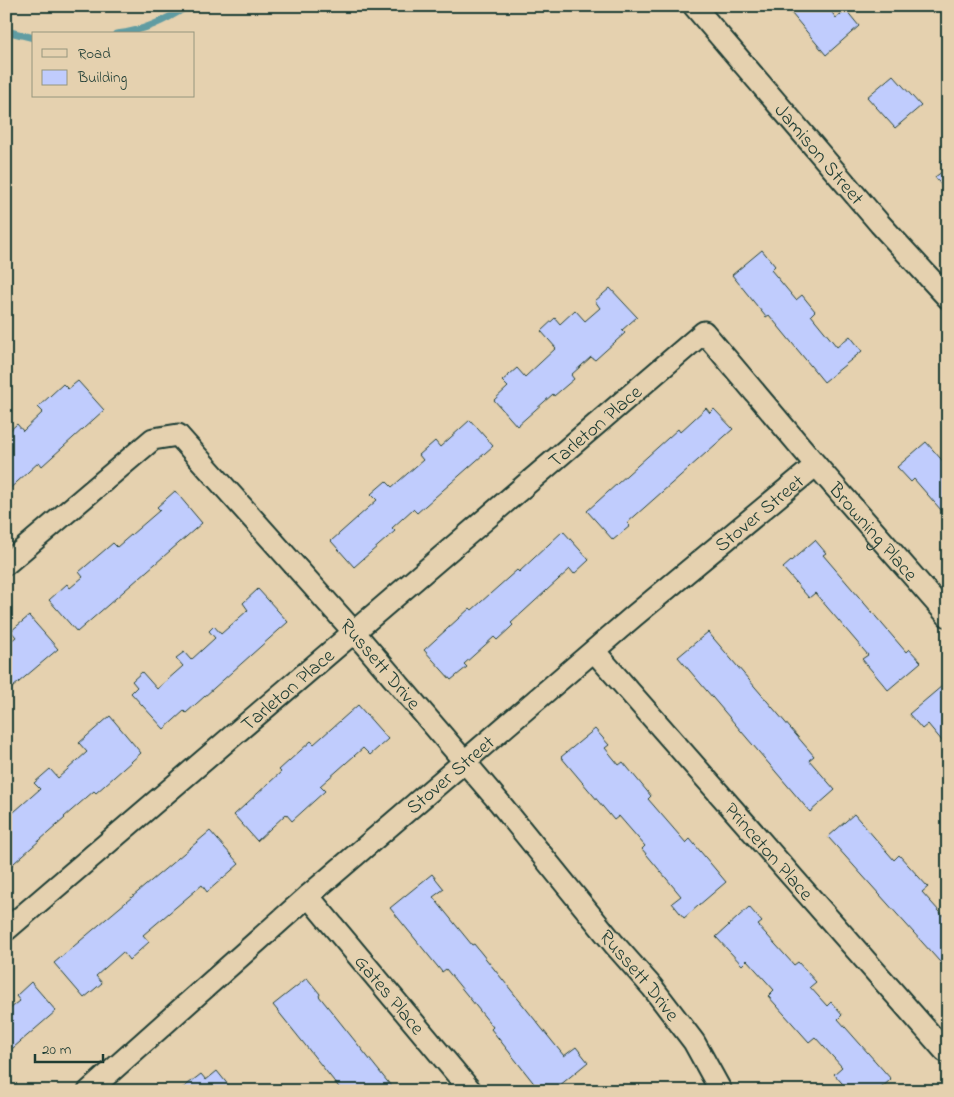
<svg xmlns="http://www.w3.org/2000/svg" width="954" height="1097" font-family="'Indie Flower',sans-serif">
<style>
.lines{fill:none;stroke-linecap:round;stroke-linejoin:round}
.stream{stroke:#619ca2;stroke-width:7}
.building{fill:#c0ccfd;stroke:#1f3d34}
.street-casing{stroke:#1f3d34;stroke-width:25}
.street{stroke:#e5d1af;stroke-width:21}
.labels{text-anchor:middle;stroke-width:4;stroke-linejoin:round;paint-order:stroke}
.street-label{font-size:20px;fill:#1f3d34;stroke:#e5d1af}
</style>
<rect width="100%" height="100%" fill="#e5d1af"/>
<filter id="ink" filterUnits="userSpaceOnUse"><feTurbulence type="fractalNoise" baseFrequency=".02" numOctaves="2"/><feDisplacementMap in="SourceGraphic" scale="10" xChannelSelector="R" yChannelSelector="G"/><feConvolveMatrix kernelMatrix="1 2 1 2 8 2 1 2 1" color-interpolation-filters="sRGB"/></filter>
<g filter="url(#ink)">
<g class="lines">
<path class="stream" d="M6,31l28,7
M116,34c28,-3 48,-13 72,-28"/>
</g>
<path class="building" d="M789,6h38l9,12 10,-8 13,16 -33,29 -39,-47z
M893,75l28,31 -26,22 -28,-31z
M948,156v38l-13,-17 11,-8 -6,-7z
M762,250l13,16 -4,4 25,30 6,-5 13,16 -4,4 26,32 13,-11 12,15 -38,31 -55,-67 -3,2 -34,-42z
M610,288l27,29 -15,13 3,3 -30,27 -4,-3 -20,18 3,4 -20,17 -1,-2 -36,32 -23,-26 14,-13 -6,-6 15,-13 8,9 31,-29 -15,-17 14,-13 5,6 15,-14 10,11 15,-13 -5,-7z
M78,381l26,29 -62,56 -3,-4 -33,30v-58l11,-10 6,7 20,-19 -5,-5 25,-23 5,5z
M706,408l4,5 4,-4 19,20 -106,94 3,3 -17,14 -26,-29 91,-82 2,3z
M470,420l23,26 -76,67 -4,-4 -21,19 3,3 -41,36 -23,-26 46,-41 -6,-6 15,-13 6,6 31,-27 -4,-5 16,-14 5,6z
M926,442l22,25v51l-34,-39 -3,3 -14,-15z
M175,491l27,32 -125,109 -28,-32 18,-16 3,4 13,-11 -4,-5 34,-29 4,4 43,-37 -3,-3z
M563,531l26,29 -15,14 -4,-5 -59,54 2,2 -3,3 -13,12 -3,-3 -30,27 3,3 -16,13 -27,-30 46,-42 2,2 45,-40 2,2z
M815,540l11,13 -3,2 83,97 3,-3 12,13 -33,28 -26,-31 6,-4 -53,-62 -6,5 -26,-30z
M258,589l30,33 -102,91 -2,-2 -20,18 -33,-36 6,-6 -5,-6 10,-9 15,17 26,-23 -7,-8 8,-6 7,8 24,-22 -6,-7 5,-5 7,8 27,-24 -5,-7z
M29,616l29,33 -52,44v-48l10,-8 -5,-6z
M708,632l106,124 -5,4 26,30 -25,22 -132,-155z
M942,686l6,7v55l-20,-24 -6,5 -13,-15z
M358,705l30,34 -18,16 -7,-7 -43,38 5,5 -33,30 -6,-7 -29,27 -23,-26 47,-43 -2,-2 32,-29 3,3z
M110,716l31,37 -45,40 -2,-2 -30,26 1,1 -59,52v-51l34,-30 -6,-6 16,-14 8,9 29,-26 -8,-9z
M595,729l14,16 -4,3 14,17 4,-3 28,34 -3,3 38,44 4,-4 36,43 -42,36 -12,-15 9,-7 -39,-47 3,-3 -26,-30 -5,4 -53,-63z
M854,814l40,46 5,-5 29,32 -6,5 26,29v50l-120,-134z
M210,831l29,33 -32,28 -5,-7 -59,50 6,7 -20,18 -6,-8 -27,24 6,7 -18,15 -30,-35z
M432,874l12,15 -11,8 39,48 2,-1 90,112 12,-9 12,15 -35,29h-13l-49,-62 2,-2 -47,-58 -4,3 -52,-64z
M749,907l13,15 -4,3 36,40 4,-3 18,20 -6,5 17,19 4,-4 11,13 -4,4 53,60 -13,12h-29l-15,-17 8,-7 -27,-30 -6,5 -41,-46 6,-6 -27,-30 -5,5 -26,-28z
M307,978l13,16 -1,2 76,95h-53l-69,-86z
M31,982l25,29 -50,43v-42l14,-11 -4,-5z
M217,1071l16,20h-54l22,-17 5,6z"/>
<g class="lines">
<g class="street-casing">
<g id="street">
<path id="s1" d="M694,6l186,218 68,74"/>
<path id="s2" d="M6,564l147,-125 25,-4 176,197 145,170 115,142 38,43 42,55 27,49"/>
<path id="s3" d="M594,651l351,400"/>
<path id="s4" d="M308,896l163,195"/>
<path id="s5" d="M6,930l698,-598 112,133 132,151"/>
<path id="s6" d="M89,1091l219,-195 326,-280 182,-151"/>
</g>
</g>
<use href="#street" class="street"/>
</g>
</g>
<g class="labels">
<g class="street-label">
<text dy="7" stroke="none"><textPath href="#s1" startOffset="194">Jamison Street</textPath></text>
<text dy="7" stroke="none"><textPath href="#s5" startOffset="775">Tarleton Place</textPath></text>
<text dy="7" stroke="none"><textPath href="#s6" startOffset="885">Stover Street</textPath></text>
<text dy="7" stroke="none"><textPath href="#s5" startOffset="1181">Browning Place</textPath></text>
<text dy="7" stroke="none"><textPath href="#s2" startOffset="524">Russett Drive</textPath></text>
<text dy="7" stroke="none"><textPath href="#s5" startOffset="370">Tarleton Place</textPath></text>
<text dy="7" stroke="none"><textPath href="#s6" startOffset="480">Stover Street</textPath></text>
<text dy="7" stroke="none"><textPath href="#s3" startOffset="266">Princeton Place</textPath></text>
<text dy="7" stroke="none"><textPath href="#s2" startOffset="929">Russett Drive</textPath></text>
<text dy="7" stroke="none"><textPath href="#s4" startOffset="128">Gates Place</textPath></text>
</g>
</g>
<rect width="954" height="1097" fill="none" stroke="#e5d1af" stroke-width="25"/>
<rect x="12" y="12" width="929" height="1072" fill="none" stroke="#1f3d34" stroke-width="2" filter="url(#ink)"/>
<rect x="32" y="32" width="162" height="65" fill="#e5d1af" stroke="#96967e"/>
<rect x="42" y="49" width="25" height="8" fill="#e5d1af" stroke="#96967e"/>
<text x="78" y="58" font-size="15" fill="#1f3d34">Road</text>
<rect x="42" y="70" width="25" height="15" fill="#c0ccfd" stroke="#96967e"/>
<text x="78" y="82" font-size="15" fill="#1f3d34">Building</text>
<path d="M35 1054v8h68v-8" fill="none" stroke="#1f3d34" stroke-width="2.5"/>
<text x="42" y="1054" font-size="15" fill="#1f3d34" stroke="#e5d1af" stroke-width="4" paint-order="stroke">20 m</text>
</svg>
